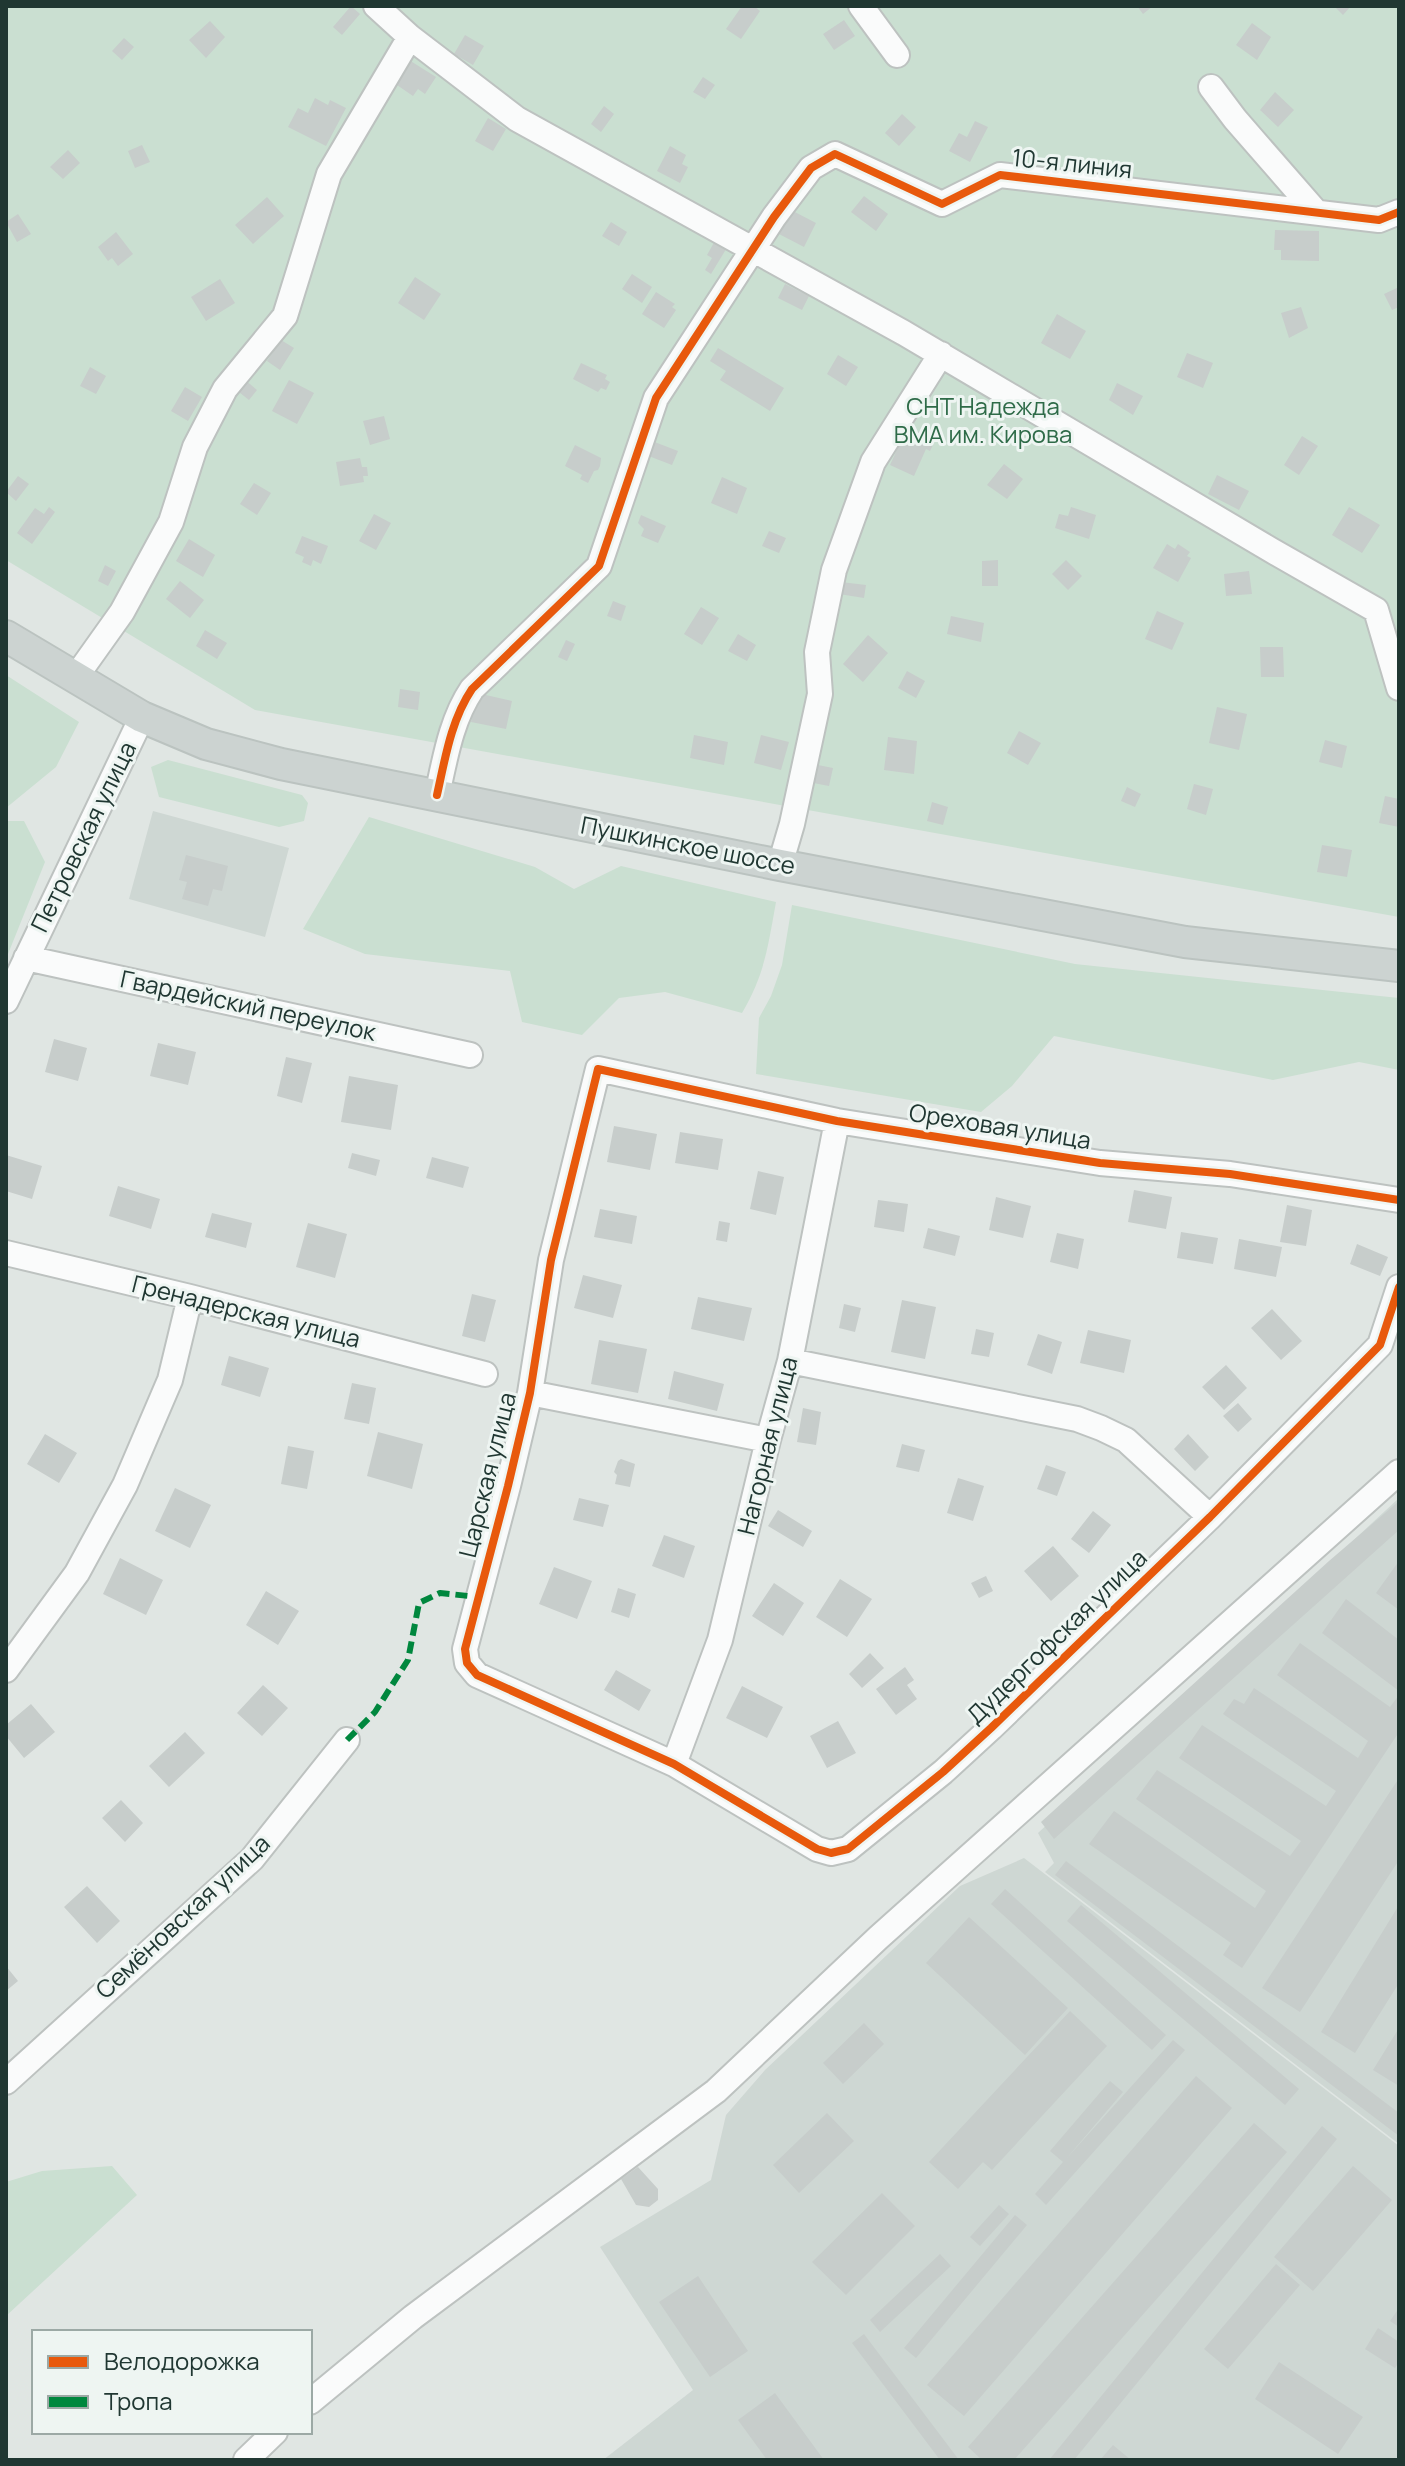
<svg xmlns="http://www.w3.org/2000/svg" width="1405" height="2466" font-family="Manrope,sans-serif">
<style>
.built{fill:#ced7d3}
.green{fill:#cadfd1}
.building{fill:#c7cdcb}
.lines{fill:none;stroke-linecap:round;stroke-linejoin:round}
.minor-casing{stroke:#bdc2c0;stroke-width:28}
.major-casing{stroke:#bbc3c0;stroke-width:34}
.minor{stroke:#fafbfb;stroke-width:24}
.major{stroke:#ccd3d1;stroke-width:30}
.quiet{stroke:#00873e;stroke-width:6;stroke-dasharray:12 6;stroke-linecap:butt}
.cycleway-casing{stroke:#eef5f2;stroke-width:13}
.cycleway{stroke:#e8590c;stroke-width:8}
.labels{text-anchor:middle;stroke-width:6;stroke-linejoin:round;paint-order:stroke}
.street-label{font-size:24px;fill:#203732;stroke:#eef5f2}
.park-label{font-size:24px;fill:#2e6b48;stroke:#eef5f2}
</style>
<rect width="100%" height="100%" fill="#e0e6e3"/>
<path class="built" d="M153,811l136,37 -24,89 -136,-38z
M1399,1498v646l-354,-272 9,-9 -16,-30z
M1024,1858l375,288v314h-796l90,-70 -93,-143 111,-67 15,-65 39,-45 195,-184z"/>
<path class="green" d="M6,6h1393v911l-1144,-207 -249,-150z
M6,675l73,47 -23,45 -50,41z
M168,760l134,35 6,8 -4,18 -25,6 -120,-30 -8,-30z
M369,817l166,50 39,22 47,-23 155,36c-8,44 -11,72 -34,111l-77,-21 -46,6 -37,37 -60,-13 -12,-51 -145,-17 -62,-25z
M6,821h18l21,41 -39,97z
M792,905l283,59 324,34v72l-40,-8 -86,18 -219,-44 -42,50 -31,26 -225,-38 3,-56 12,-22 11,-31z
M112,2166l25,29 -131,121v-134l36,-11z"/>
<path class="building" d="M351,6l9,8 -18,21 -9,-8z
M742,6h12l6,5 -19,28 -15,-10z
M1137,6h16l-10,8z
M1334,6h17l-8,9z
M844,20l11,16 -21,14 -11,-16z
M210,21l15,16 -19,21 -17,-18z
M1252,23l19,14 -14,23 -21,-15z
M465,35l19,11 -11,19 -19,-11z
M124,38l10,9 -12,13 -10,-9z
M409,60l27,17 -11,17 -7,-5 -5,7 -19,-13z
M703,77l12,8 -10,14 -12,-7z
M1275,92l19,18 -16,17 -18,-17z
M315,98l13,7 2,-5 16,8 -20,38 -38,-19 10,-19 10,5z
M604,106l10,8 -13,18 -10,-8z
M902,114l14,13 -17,19 -14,-13z
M488,118l18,11 -13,22 -18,-10z
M975,121l13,6 -18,35 -21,-11 10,-18 8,4z
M142,145l8,17 -15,6 -7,-17z
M670,146l16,9 -4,9 6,3 -8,16 -23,-12z
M68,150l12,13 -17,16 -13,-12z
M864,196l24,18 -12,17 -25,-19z
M267,197l17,19 -31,28 -18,-19z
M791,210l25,13 -12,24 -25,-13z
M18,214l13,20 -14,8 -11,-20z
M611,222l16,10 -8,14 -17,-10z
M1275,230l44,1v30l-38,-1v-10h-7z
M116,232l17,22 -15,12 -6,-8 -4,3 -10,-14z
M716,239l12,7 -17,28 -6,-4 7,-12 -5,-3z
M632,274l20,13 -10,16 -20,-14z
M415,277l26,17 -17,26 -26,-17z
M220,279l15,24 -29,18 -15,-24z
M785,284l24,12 -7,14 -24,-12z
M1399,287v20l-7,3 -8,-16z
M656,292l19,12 -3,3 4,3 -12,18 -22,-14z
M1301,307l7,21 -19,10 -8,-25z
M1057,314l29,17 -16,28 -29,-16z
M281,340l13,8 -14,22 -13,-9z
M718,348l66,40 -14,23 -50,-31 6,-9 -16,-10z
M1187,353l26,10 -10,25 -26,-11z
M838,355l20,12 -12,19 -19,-12z
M581,363l26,12 -2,4 5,3 -4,8 -5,-2 -3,4 -25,-13z
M90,367l16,9 -10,18 -16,-8z
M243,378l14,12 -8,10 -14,-11z
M289,380l25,13 -17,31 -25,-13z
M1117,383l26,13 -10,19 -24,-15z
M185,387l17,10 -14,24 -17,-10z
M384,416l6,23 -20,6 -7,-24z
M913,429l13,6 -1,4 9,4 -4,8 -4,-2 -12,27 -24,-11 16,-35 5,3z
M1302,436l16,10 -19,29 -15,-10z
M652,441l26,10 -6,14 -26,-10z
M575,445l26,13 -1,8 -2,4 -4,1 -6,12 -8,-4 2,-4 -17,-9z
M360,458l2,9h5l1,9h-5l1,6 -24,4 -4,-24z
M1004,464l19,15 -16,20 -20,-14z
M1217,475l32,16 -10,19 -31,-16z
M18,476l11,8 -13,17 -10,-9z
M722,477l25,11 -10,26 -26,-11z
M254,483l17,10 -14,22 -17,-11z
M49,507l6,5 -23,32 -15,-11 18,-25 9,6z
M1071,507l25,8 -7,24 -34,-11 4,-14 9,2z
M1349,507l31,18 -18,28 -30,-18z
M374,514l17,9 -15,27 -17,-9z
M641,515l25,11 -8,17 -17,-7 3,-7 -6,-6z
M769,531l17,7 -7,15 -17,-7z
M302,536l26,10 -7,18 -8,-4 -2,6 -9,-4 2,-5 -9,-4z
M189,539l26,16 -12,22 -27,-16z
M1167,544l8,5 3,-5 12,8 -3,4 4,2 -13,24 -25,-14z
M998,560v26h-16v-25z
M1066,560l16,16 -14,14 -16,-16z
M105,565l11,6 -8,15 -10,-5z
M1249,571l3,23 -26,2 -2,-22z
M180,581l24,19 -14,18 -24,-19z
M841,582l25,3 -2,13 -25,-4z
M613,601l13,5 -5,15 -14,-5z
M701,607l18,11 -17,27 -18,-11z
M1157,611l27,12 -12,27 -27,-11z
M951,616l33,7 -3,19 -34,-8z
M205,630l22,13 -10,16 -21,-13z
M738,634l18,11 -9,16 -19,-10z
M868,635l20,18 -25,29 -20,-18z
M566,640l9,4 -8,17 -9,-4z
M1260,647h23l1,30h-23z
M907,671l18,10 -9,17 -18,-10z
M400,689l20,3 -2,18 -20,-3z
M477,693l35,8 -6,28 -35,-7z
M1217,707l30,7 -8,36 -30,-7z
M1019,731l22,12 -13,22 -21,-12z
M694,735l34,7 -4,23 -34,-7z
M761,735l28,7 -8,28 -27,-7z
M888,737l29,4 -3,33 -30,-4z
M1325,740l22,6 -5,22 -23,-6z
M813,764l20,4 -4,18 -21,-4z
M1194,784l19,5 -7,26 -19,-6z
M1127,787l14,7 -6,13 -14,-6z
M1385,796l14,3v28l-20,-4z
M932,802l16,5 -5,18 -16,-4z
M1322,845l30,5 -5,27 -30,-5z
M186,855l42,11 -6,25 -9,-2 -5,17 -26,-7 5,-17 -8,-2z
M54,1039l33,9 -9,33 -33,-9z
M158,1043l38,9 -8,33 -38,-9z
M286,1057l26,6 -10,40 -25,-7z
M349,1076l49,9 -7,45 -50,-8z
M614,1126l43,8 -7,36 -43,-8z
M680,1132l43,7 -5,31 -43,-7z
M352,1153l28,7 -4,16 -28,-8z
M6,1155l36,11 -10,33 -26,-8z
M432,1157l37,10 -6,21 -37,-10z
M758,1171l26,6 -8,38 -26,-6z
M118,1186l42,13 -9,30 -42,-13z
M1134,1190l38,7 -6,32 -38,-7z
M996,1197l35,9 -8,32 -34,-8z
M878,1200l30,4 -4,28 -30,-5z
M1287,1205l25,5 -6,36 -26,-4z
M600,1209l37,7 -5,28 -38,-7z
M212,1213l40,10 -6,25 -41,-11z
M719,1221l11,2 -3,19 -11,-2z
M308,1223l39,11 -12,44 -39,-11z
M928,1228l32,8 -5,20 -32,-8z
M1181,1232l37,6 -5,26 -36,-6z
M1057,1233l27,6 -6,30 -28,-7z
M1239,1239l43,8 -6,30 -42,-8z
M1357,1244l31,13 -8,19 -30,-12z
M583,1275l39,10 -9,33 -39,-10z
M472,1294l24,6 -11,42 -23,-6z
M698,1297l54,11 -8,33 -53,-12z
M902,1300l34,7 -11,52 -34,-7z
M844,1304l17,4 -6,24 -16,-4z
M1272,1309l30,32 -21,19 -30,-32z
M976,1329l18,4 -5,24 -18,-3z
M1088,1330l43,10 -7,33 -44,-10z
M1038,1334l24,8 -10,32 -25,-9z
M599,1340l48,9 -9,44 -47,-9z
M229,1356l40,12 -9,29 -39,-12z
M1226,1365l21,23 -23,22 -22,-23z
M674,1371l50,13 -7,27 -49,-12z
M352,1383l24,5 -7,36 -25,-5z
M1238,1403l14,16 -14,13 -15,-16z
M803,1408l18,4 -5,33 -19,-3z
M378,1432l45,12 -11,45 -45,-13z
M45,1434l32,19 -18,30 -32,-19z
M1188,1434l21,23 -14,14 -21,-22z
M902,1444l23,6 -6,22 -23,-5z
M288,1446l26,5 -7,38 -26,-5z
M621,1459l14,5 -5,23 -15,-3 2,-9 -3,-3 4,-11z
M1046,1465l20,7 -9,24 -20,-7z
M958,1478l26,8 -11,35 -26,-8z
M175,1488l36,17 -21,43 -35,-17z
M579,1498l30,7 -6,22 -30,-7z
M1399,1501v29l-345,309 -13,-17 288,-261z
M778,1510l34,21 -9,16 -35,-21z
M1093,1511l18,14 -22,28 -18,-14z
M664,1535l31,11 -11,32 -32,-12z
M1053,1546l26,30 -28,25 -27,-30z
M120,1558l43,22 -17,35 -43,-21z
M1399,1561v49l-23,-17z
M554,1567l38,14 -15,38 -38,-15z
M986,1576l7,15 -14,7 -8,-15z
M840,1579l32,20 -25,38 -31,-20z
M774,1583l30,20 -21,33 -31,-20z
M618,1588l18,6 -7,24 -18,-6z
M266,1591l33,20 -21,34 -32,-20z
M1346,1599l53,41v51l-77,-58z
M1300,1643l90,64 9,-12v37l-157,236 -19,-13 8,-12 -142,-99 25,-33 141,97 11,-17 -130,-92 21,-29 133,86 11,-15 -122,-83 23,-33 124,81 10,-15 -113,-77 11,-15 10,5 10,-16 104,70 10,-17 -91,-66z
M870,1653l14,15 -22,20 -13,-14z
M905,1667l9,13 -7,5 10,14 -21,16 -20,-26z
M616,1670l35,20 -12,21 -35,-21z
M263,1685l25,23 -26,28 -25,-23z
M742,1686l41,21 -16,31 -41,-20z
M31,1704l24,28 -31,26 -18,-22v-11z
M838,1721l18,32 -29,15 -17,-32z
M185,1732l20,21 -36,34 -20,-21z
M1399,1778v82l-99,152 -38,-24z
M121,1800l22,23 -18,19 -23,-24z
M1066,1861l333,252v23l-344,-261z
M87,1886l33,35 -23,22 -33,-36z
M1005,1889l161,146 -14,15 -161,-146z
M1081,1905l218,184 -14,16 -218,-184z
M1399,1905v78l-44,70 -34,-21z
M969,1917l99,91 -43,47 -99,-92z
M6,1966l12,15 -12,10z
M1070,2011l37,35 -115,124 -9,-8 -25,27 -29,-27z
M864,2023l20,21 -41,40 -20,-21z
M1399,2028v58l-26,-16z
M1173,2040l12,10 -139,155 -11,-11 28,-32 -13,-11 60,-70 13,11 -57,67z
M1196,2076l36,32 -268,308 -37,-31z
M827,2113l27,28 -55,52 -26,-28z
M1254,2123l33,29 -273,308h-32l-14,-13z
M1322,2126l15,13 -263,321h-25z
M1353,2166l39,34 -79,91 -39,-34z
M638,2167l20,22v11l-9,7 -13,-2 -15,-26z
M882,2193l33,33 -69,69 -34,-33z
M999,2205l10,9 -29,32 -10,-9z
M1015,2215l12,10 -111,133 -12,-10z
M940,2254l11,12 -71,66 -10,-12z
M1276,2264l24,21 -72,84 -24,-20z
M698,2276l50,75 -38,26 -51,-75z
M1399,2308v19l-9,-6z
M1378,2328l21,14v20l-4,6 -30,-19z
M864,2334l95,126h-19l-88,-117z
M1279,2362l84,55 -25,37 -83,-55z
M775,2393l49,67h-57l-29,-40z
M1113,2445l18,15h-31z"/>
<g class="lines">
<g class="minor-casing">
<path id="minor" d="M376,6l34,31 107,82 387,214 367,217 105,60 23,78
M861,6l36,49
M1211,87l24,32 81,93
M75,678l47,-66 49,-90 24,-75 30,-58 60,-73 44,-142 81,-137
M437,795c8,-36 14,-75 35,-106l127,-123 57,-168 118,-181 37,-49 24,-14 107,50 58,-29 379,45 20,-8
M780,865l12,-41 28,-130 -3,-42 17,-82 39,-108 68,-108
M26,958l444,97
M6,1001l136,-284
M1399,1200l-169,-26 -130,-11 -263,-42 -239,-52 -47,191 -21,133 -22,93 -43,163 2,14 10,12 197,89 143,85 14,4 17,-4 95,-77 48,-44 219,-211 170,-172 19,-58
M6,1253l184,44 295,77
M790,1361l287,58 24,9 25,12 84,77
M530,1393l238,47
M6,1670l71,-97 48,-88 45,-105 20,-83
M674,1764l46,-124 48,-200 22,-79 47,-240
M6,2082l246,-223 95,-119
M310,2402l103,-85 303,-226 162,-153 521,-466
M246,2460l29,-28"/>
</g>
<g class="major-casing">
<path id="major" d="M6,636l136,81 64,27 75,20 499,101 405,77 214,24"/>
</g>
<use href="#minor" class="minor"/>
<use href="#major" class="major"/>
<path class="quiet" d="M347,1740l28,-28 33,-52 11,-57 21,-10 38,4"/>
<g class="cycleway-casing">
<path id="cycleway" d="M437,795c8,-36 14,-75 35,-106l127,-123 57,-168 118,-181 37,-49 24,-14 107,50 58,-29 379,45 20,-8
M1399,1200l-169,-26 -130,-11 -263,-42 -239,-52 -47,191 -21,133 -22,93 -43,163 2,14 10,12 197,89 143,85 14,4 17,-4 95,-77 48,-44 219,-211 170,-172 19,-58"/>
</g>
<use href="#cycleway" class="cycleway"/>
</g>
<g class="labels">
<g class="street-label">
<text transform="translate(1072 164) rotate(6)" y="8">10-я линия</text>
<text transform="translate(84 837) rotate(-64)" y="8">Петровская улица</text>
<text transform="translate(688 846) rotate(11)" y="8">Пушкинское шоссе</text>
<text transform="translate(248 1006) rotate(12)" y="8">Гвардейский переулок</text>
<text transform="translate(1000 1127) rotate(9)" y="8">Ореховая улица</text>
<text transform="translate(246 1312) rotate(14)" y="8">Гренадерская улица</text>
<text transform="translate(768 1446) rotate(-76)" y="8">Нагорная улица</text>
<text transform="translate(488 1475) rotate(-76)" y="8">Царская улица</text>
<text transform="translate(1057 1637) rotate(-44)" y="8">Дудергофская улица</text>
<text transform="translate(183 1917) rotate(-43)" y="8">Семёновская улица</text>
</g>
<g class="park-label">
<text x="983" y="415">СНТ Надежда<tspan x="983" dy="28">ВМА им. Кирова</tspan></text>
</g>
</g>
<rect width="1405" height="2466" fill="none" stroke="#203732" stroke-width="16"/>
<rect x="32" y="2330" width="280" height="104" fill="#eef5f2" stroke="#9ca9a5" stroke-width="2"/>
<rect x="48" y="2356" width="40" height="12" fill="#e8590c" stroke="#9ca9a5" stroke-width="2"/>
<text x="104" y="2370" font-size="24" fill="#203732">Велодорожка</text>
<rect x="48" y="2396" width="40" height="12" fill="#00873e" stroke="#9ca9a5" stroke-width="2"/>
<text x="104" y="2410" font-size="24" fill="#203732">Тропа</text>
</svg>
